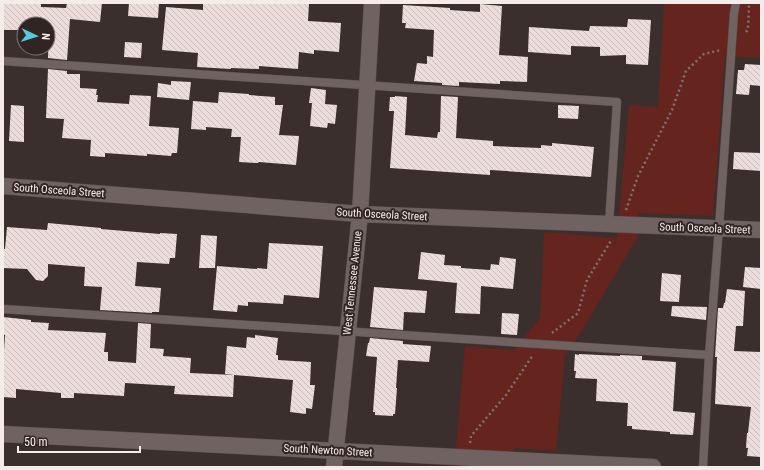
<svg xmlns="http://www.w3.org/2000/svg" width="764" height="470" font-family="'Roboto Condensed',sans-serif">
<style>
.park{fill:#65241d}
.building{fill:url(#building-back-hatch)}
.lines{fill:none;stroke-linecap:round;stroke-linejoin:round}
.lane-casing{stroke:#584e4d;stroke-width:9}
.street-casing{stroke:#584e4d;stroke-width:17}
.path{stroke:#7e7472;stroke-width:2.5;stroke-dasharray:2 3;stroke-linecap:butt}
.lane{stroke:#6f6260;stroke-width:8}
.street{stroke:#6f6260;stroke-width:16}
.labels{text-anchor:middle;stroke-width:4;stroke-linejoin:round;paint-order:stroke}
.street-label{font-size:11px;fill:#f4eceb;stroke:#302523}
</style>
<defs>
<pattern id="building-back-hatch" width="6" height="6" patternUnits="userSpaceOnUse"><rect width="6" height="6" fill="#ecdddb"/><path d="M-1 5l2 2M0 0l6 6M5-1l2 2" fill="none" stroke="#cbbfbd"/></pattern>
</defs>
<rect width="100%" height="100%" fill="#3a2f2d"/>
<path class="park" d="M664,3h97v55l-36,-2 -12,160 -74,-3 -2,25 -54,91 -18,27 -9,95 -42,-3 -6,19h-61l9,-20 9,-101 49,4 26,-32 4,-86 73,6 12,-133 29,2z"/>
<path class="building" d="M3,3h38v4l25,1 1,-5h35l-2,19 -30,-3 -3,41 -19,-2 1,-34h-25v6h-21z
M129,3h30l-1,15 -30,-2z
M203,3h106l-1,18 33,2 -2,29 -25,-2v4l-15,-2 -1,17 -39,-3v3l-28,-1v1l-34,-2 1,-14 -36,-3 4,-43 37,3z
M480,4l22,2 -3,49 29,2 -1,25 -27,-1v3l-41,-2v4l-17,-1v-2l-28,-2 3,-18 10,1v-8l6,1 1,-27 -29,-2 1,-5h-4l1,-18 47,3v2l30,2z
M628,19l23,1 -3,45 -22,-1v-9l-26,1v-9l-29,-1v9l-43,-3 1,-25 60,4 1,-5 37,1z
M125,42l17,1 -1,15 -17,-1z
M745,64l16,1v21l-11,-1 -1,10 -13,-1 2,-24h6z
M48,69l19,2v3h13v14l17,1 -1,6h2l-1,7 32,2 1,-9 21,1 -2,30 30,2 -2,25h-5l-1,3 -24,-2v2l-42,-3v4l-15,-1 1,-16 -29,-2 2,-19 -18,-1z
M171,81l20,1 -2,18 -32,-3 1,-14 13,2z
M311,88l15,2 -1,14 12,1 -2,19 -7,-1 -1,5 -17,-2 2,-23h-3z
M219,92l30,2v1l26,2v8h8l-4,30 20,1 -3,29 -37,-3 -1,1 -19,-1 2,-25h-10l1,-8 -26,-2v3l-15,-1 2,-28 25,2z
M395,96l12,1 -2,38 32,3 1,-6h2l1,-36 17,1 -2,41 37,3v5l48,2v-3l11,1v-3l42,4 -3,30 -100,-7h-1v5l-100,-7 4,-57h-5l1,-14h5z
M11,105l13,1v36l-15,-1z
M558,105l21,1 -1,13 -20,-1z
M734,152l27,1v18l-28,-2z
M48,223l53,5v1l59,5v-1l17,1 -2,24h-5l-1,6 -32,-2 -2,24 26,2 -2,24h-7v1l-52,-3 2,-23 -18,-1 1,-19 -37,-3v12l-5,5 -7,-1 -9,-11 -24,-1v-19h2l2,-22 40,3z
M201,235l16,1 -2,32h-16z
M269,243l54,3 -4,52 -35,-3 -1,9 -34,-2h-1v4l-10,-1 -1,7 -24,-2 4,-44 40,3v-1l10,1z
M421,252l24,3 -1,10 17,1v2l29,2 1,-6 8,1 1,-8 16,2 -3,30 -32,-3 -1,28 -25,-1 2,-30 -39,-4z
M745,267l16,1v21l-18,-2z
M662,273l19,2 -2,27 -19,-1z
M374,287l53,4 -2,22 -21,-1 -1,18 -33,-3z
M727,289l18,2 -2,35h-7l-2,25 27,1v105l-14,-1 1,-8h-2l1,-15h1l3,-26 -36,-3 2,-47h-2l3,-49h5l1,-5h1z
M672,306l35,1 -1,13 -35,-4z
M502,313l17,1 -2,21 -16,-1z
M3,317l28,3v2l18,1 -1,7 58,3 -2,19h4v9l28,2 2,-40 13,1 -1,24 14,1 -1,7 28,2 -1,15 44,2 -9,-1 2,-28 19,2 1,-11 8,1v-3l23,3 -2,17h2v5l33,2 -1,23h5l-3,24 -6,-1v6l-16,-2 3,-32 -59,-5 -1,22 -59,-3 1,-8 -50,-3 -1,13 -50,-3v5h-13v-5l-45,-4v9l-13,-1v-31l2,-31h-2z
M370,338l33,3v3l28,2 -2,16 -31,-2 -2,28h1l-2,26h-2v2l-18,-1v-3h-2l4,-55 -11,-1 2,-13h1z
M575,354l4,1v-1l41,2v-1l22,1v4l34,2 -3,49 22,2 -2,22 -23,-1v-2l-38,-3v-3h-5l1,-23 -32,-2 1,-22 -22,-1 1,-7h-2z"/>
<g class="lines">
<g class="lane-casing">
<path id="lane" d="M3,61l614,41 -8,122
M3,309l706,46
M703,467l6,-112 10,-127 15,-215 2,-10"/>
</g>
<g class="street-casing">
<path id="street" d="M3,186l357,28 401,16
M3,434l650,33
M334,467l26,-253 12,-211"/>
</g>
<path class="path" d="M746,32l2,-3 1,-24
M626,210l12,-34 34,-66 14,-39 18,-17 17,-4
M552,333l26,-20 9,-33 25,-41
M470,443l1,-7 35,-41 27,-40"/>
<use href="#lane" class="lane"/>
<use href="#street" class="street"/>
</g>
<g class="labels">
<g class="street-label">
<text transform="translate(59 190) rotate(4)" y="4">South Osceola Street</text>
<text transform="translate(382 214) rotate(3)" y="4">South Osceola Street</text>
<text transform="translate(705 228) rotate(2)" y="4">South Osceola Street</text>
<text transform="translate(352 283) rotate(-84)" y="4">West Tennessee Avenue</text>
<text transform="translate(328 450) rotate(3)" y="4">South Newton Street</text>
</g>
</g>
<rect width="764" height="470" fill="none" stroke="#f4eceb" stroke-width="8"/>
<g transform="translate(36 36) rotate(94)"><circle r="19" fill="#302523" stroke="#7e7573"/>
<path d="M0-3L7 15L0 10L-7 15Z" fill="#53cbdc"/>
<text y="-6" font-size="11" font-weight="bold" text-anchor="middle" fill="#f4eceb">N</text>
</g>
<path d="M18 446v6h122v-6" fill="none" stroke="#f4eceb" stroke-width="2"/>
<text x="24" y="446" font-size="12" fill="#f4eceb" stroke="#302523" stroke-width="3" paint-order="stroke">50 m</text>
</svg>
